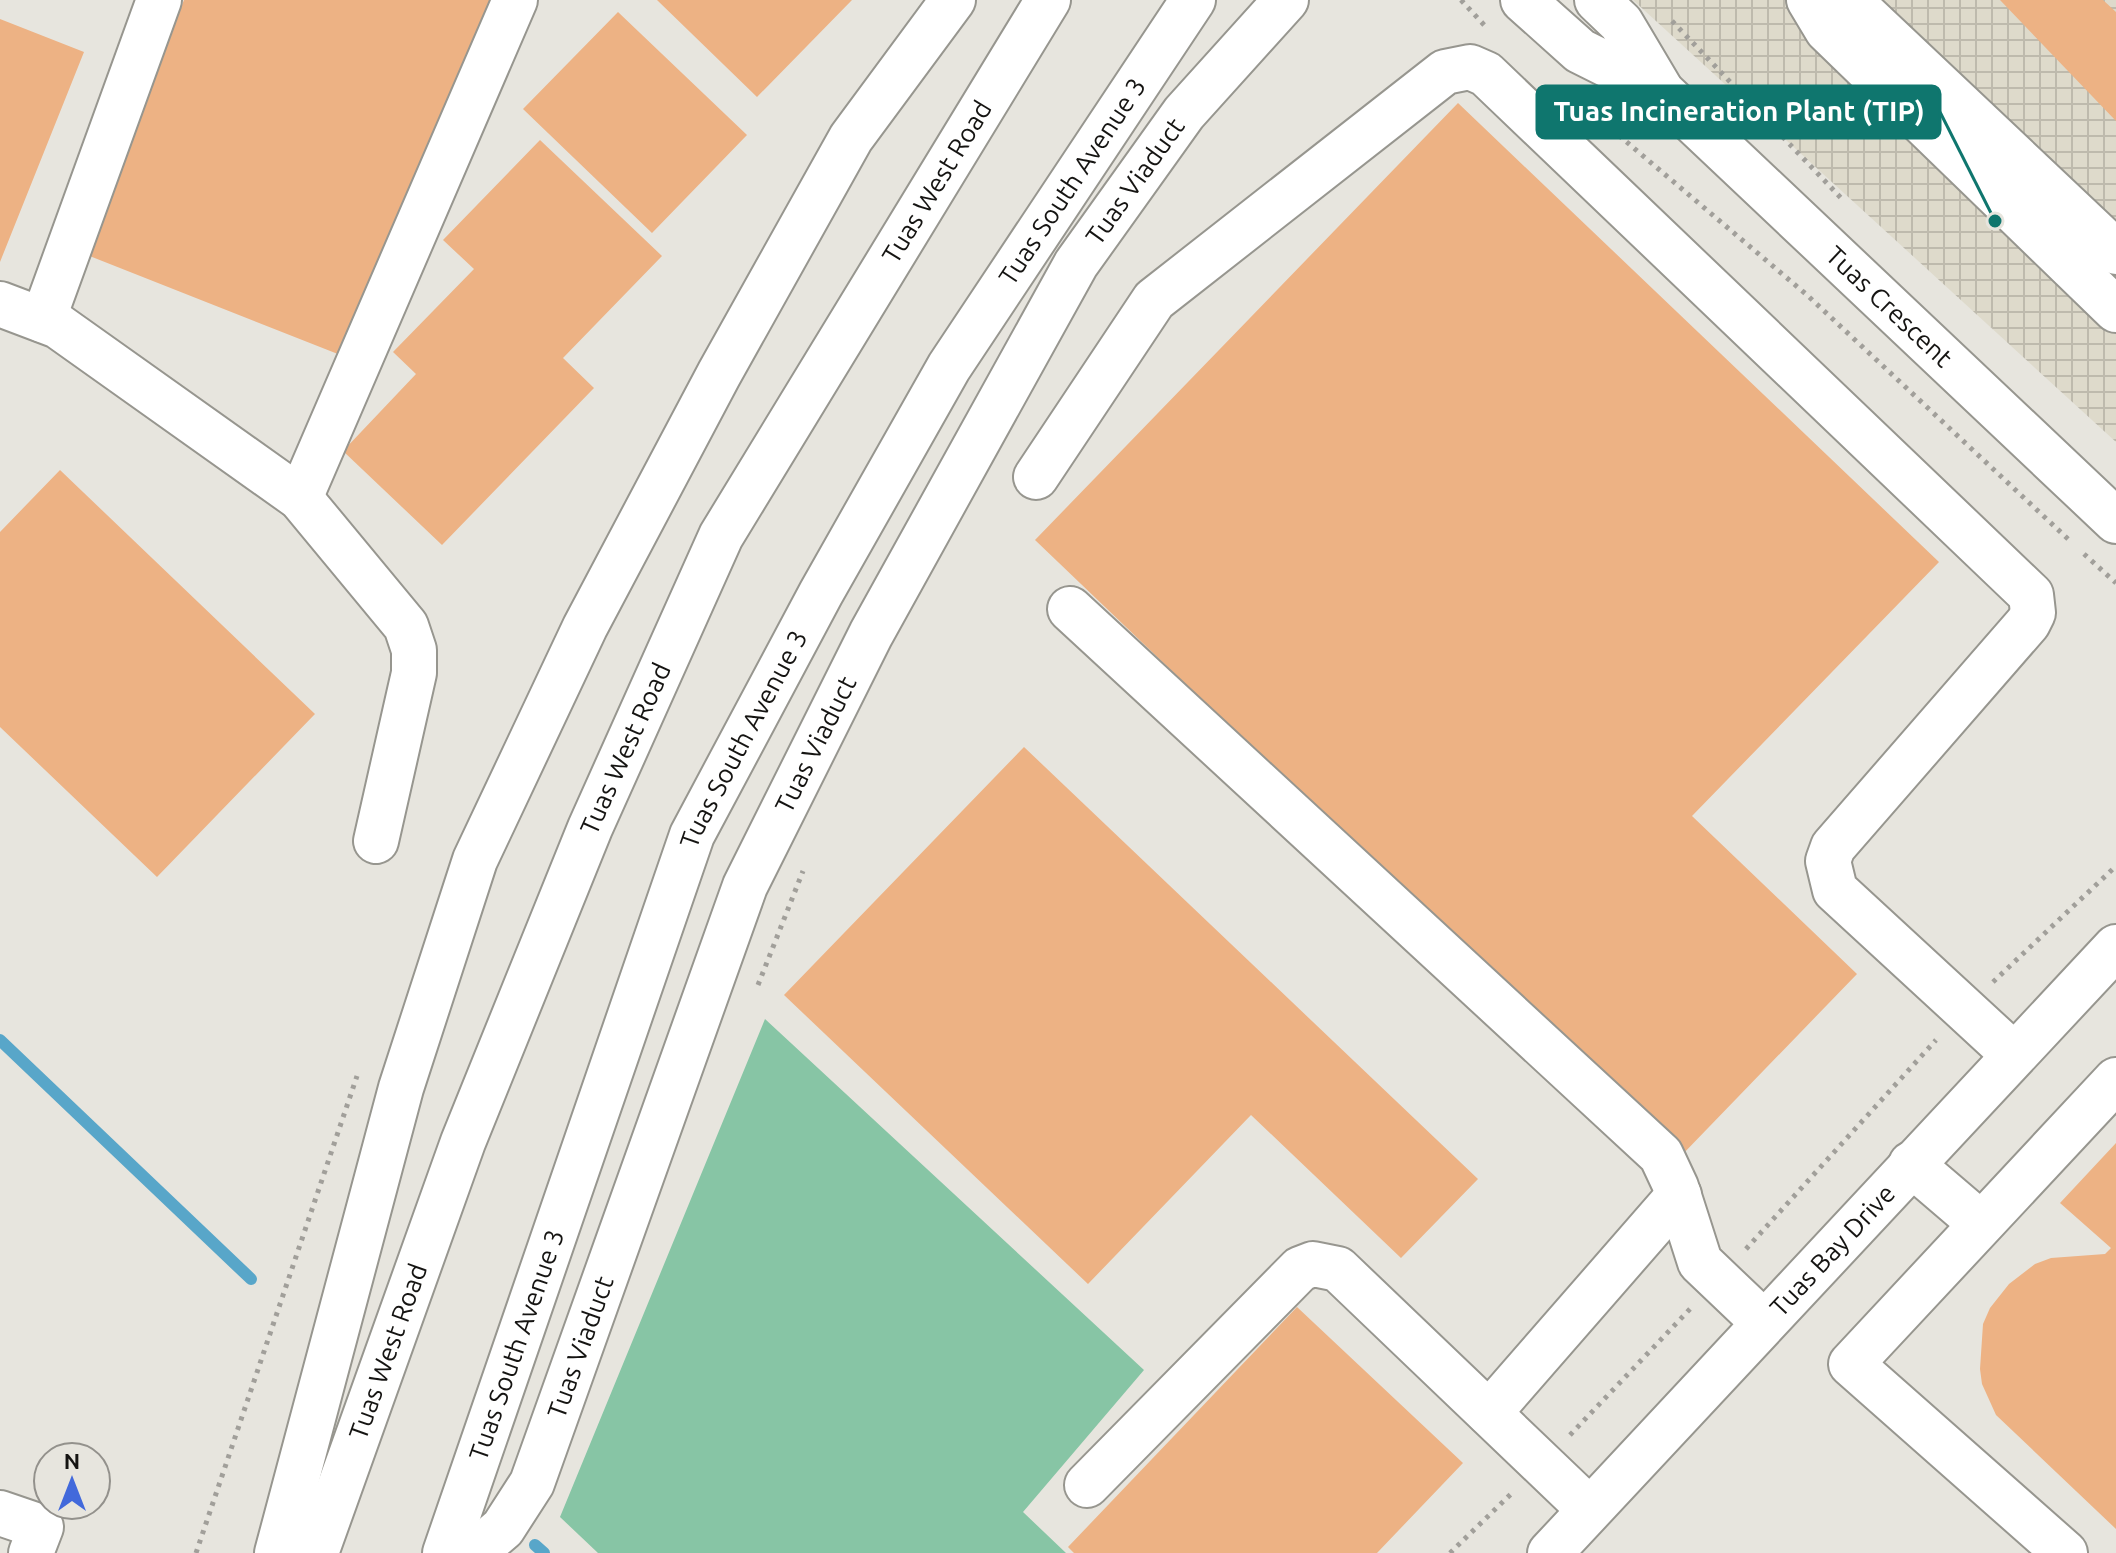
<svg xmlns="http://www.w3.org/2000/svg" width="2116" height="1553" font-family="Ubuntu,sans-serif">
<style>
.industrial{fill:url(#industrial-grid)}
.green{fill:#87c5a5}
.lines{fill:none;stroke-linecap:round;stroke-linejoin:round}
.stream{stroke:#58a6c9;stroke-width:12}
.building{fill:#edb284}
.minor-casing{stroke:#97968f;stroke-width:48}
.major-casing{stroke:#97968f;stroke-width:48}
.path{stroke:#a19f9a;stroke-width:5;stroke-dasharray:4 6;stroke-linecap:butt}
.minor{stroke:#fff;stroke-width:44}
.major{stroke:#fff;stroke-width:44}
.labels{text-anchor:middle;stroke-width:8;stroke-linejoin:round;paint-order:stroke}
.street-label{font-size:26px;fill:#151412;stroke:#e7e5de}
.leader{fill:none;stroke:#0f766e;stroke-width:3}
.callout-dot{fill:#0f766e;stroke:#e7e5de;stroke-width:3}
.callout{fill:#0f766e;stroke:#0f766e;stroke-width:3}
.callout-label{font-size:28px;text-anchor:middle;font-weight:bold;fill:#fff}
</style>
<defs>
<pattern id="industrial-grid" width="8" height="8" patternUnits="userSpaceOnUse" patternTransform="scale(2)"><rect width="8" height="8" fill="#dedacb"/><path d="M0 4h8M4 0v8" fill="none" stroke="#bebaad"/></pattern>
</defs>
<rect width="100%" height="100%" fill="#e7e5de"/>
<path class="industrial" d="M1633,0h483v442z"/>
<path class="green" d="M765,1019l379,351 -121,142 43,41h-468l-38,-36z"/>
<g class="lines">
<path class="stream" d="M0,1040l251,239
M535,1545l9,8"/>
</g>
<path class="building" d="M184,0h308l-144,358 -266,-105z
M657,0h195l-95,97z
M2000,0h103l13,12v109z
M618,12l129,123 -95,98 -129,-124z
M0,19l84,33 -84,210z
M1458,103l481,459 -247,254 165,158 -177,183 -645,-617z
M540,140l122,116 -99,102 31,30 -152,157 -99,-94 73,-77 -23,-22 81,-83 -31,-29z
M60,470l255,244 -158,163 -157,-150v-195z
M1024,747l454,432 -77,79 -150,-143 -163,169 -304,-289z
M2116,1143v386l-120,-114 -14,-31 -2,-15 3,-45 7,-16 19,-24 26,-20 16,-6 54,-4 6,-6 -51,-45z
M1297,1307l166,156 -86,90h-303l-6,-6z"/>
<g class="lines">
<g class="minor-casing">
<g id="minor">
<path d="M1523,0l57,51 82,41"/>
<path id="s1" d="M1597,0l24,23 41,69 454,429"/>
<path d="M1809,0l18,30 289,280"/>
<path d="M1849,0l267,252"/>
<path d="M0,304l58,22 242,172 106,128 8,24v23l-38,168"/>
<path d="M43,320l116,-320"/>
<path d="M1036,477l118,-177 291,-228 25,-5 16,7 545,521 2,18 -5,10 -195,224 -5,14 7,29 178,164"/>
<path d="M300,498l215,-498"/>
<path d="M1070,609l591,546 15,32 24,75 63,60"/>
<path d="M1911,1164l69,59"/>
<path d="M1489,1413l190,-218"/>
<path d="M1087,1485l213,-216 13,-5 25,5 251,240"/>
<path d="M0,1513l41,14 -10,26"/>
<path id="s2" d="M1550,1553l566,-606"/>
<path d="M2065,1553l-214,-189 265,-284"/>
</g>
</g>
<g class="major-casing">
<g id="major">
<path d="M277,1553l124,-465 74,-228 110,-233 134,-253 132,-236 102,-138"/>
<path id="s3" d="M316,1553l147,-411 127,-314 131,-292 327,-536"/>
<path id="s4" d="M445,1553l247,-718 129,-242 128,-226 244,-367"/>
<path id="s5" d="M474,1553l29,-25 29,-45 213,-597 126,-252 205,-370 108,-151 102,-113"/>
</g>
</g>
<path class="path" d="M1461,0l25,27
M1672,21l170,178
M1596,116l211,179 261,244
M2084,554l32,29
M1993,982l123,-116
M758,985l45,-114
M1746,1249l190,-209
M1570,1435l120,-126
M196,1553l161,-477
M1450,1553l62,-60"/>
<use href="#minor" class="minor"/>
<use href="#major" class="major"/>
</g>
<g class="labels">
<g class="street-label">
<text dy="9" stroke="none"><textPath href="#s3" startOffset="1510">Tuas West Road</textPath></text>
<text dy="9" stroke="none"><textPath href="#s5" startOffset="1532">Tuas Viaduct</textPath></text>
<text dy="9" stroke="none"><textPath href="#s4" startOffset="1516">Tuas South Avenue 3</textPath></text>
<text dy="9" stroke="none"><textPath href="#s1" startOffset="426">Tuas Crescent</textPath></text>
<text dy="9" stroke="none"><textPath href="#s4" startOffset="868">Tuas South Avenue 3</textPath></text>
<text dy="9" stroke="none"><textPath href="#s5" startOffset="884">Tuas Viaduct</textPath></text>
<text dy="9" stroke="none"><textPath href="#s3" startOffset="862">Tuas West Road</textPath></text>
<text dy="9" stroke="none"><textPath href="#s2" startOffset="414">Tuas Bay Drive</textPath></text>
<text dy="9" stroke="none"><textPath href="#s4" startOffset="220">Tuas South Avenue 3</textPath></text>
<text dy="9" stroke="none"><textPath href="#s5" startOffset="236">Tuas Viaduct</textPath></text>
<text dy="9" stroke="none"><textPath href="#s3" startOffset="214">Tuas West Road</textPath></text>
</g>
</g>
<path class="leader" d="M1995 221L1940 112"/>
<circle class="callout-dot" cx="1995" cy="221" r="8"/>
<rect class="callout" x="1537" y="86" width="403" height="52" rx="8"/>
<g class="callout-label">
<text x="1739" y="121">Tuas Incineration Plant (TIP)</text>
</g>
<g transform="translate(72 1481)"><circle r="38" fill="#e7e5de" stroke="#93918c" stroke-width="2"/>
<path d="M0-6L14 30L0 20L-14 30Z" fill="#4269db"/>
<text y="-12" font-size="22" font-weight="bold" text-anchor="middle" fill="#151412">N</text>
</g>
</svg>
